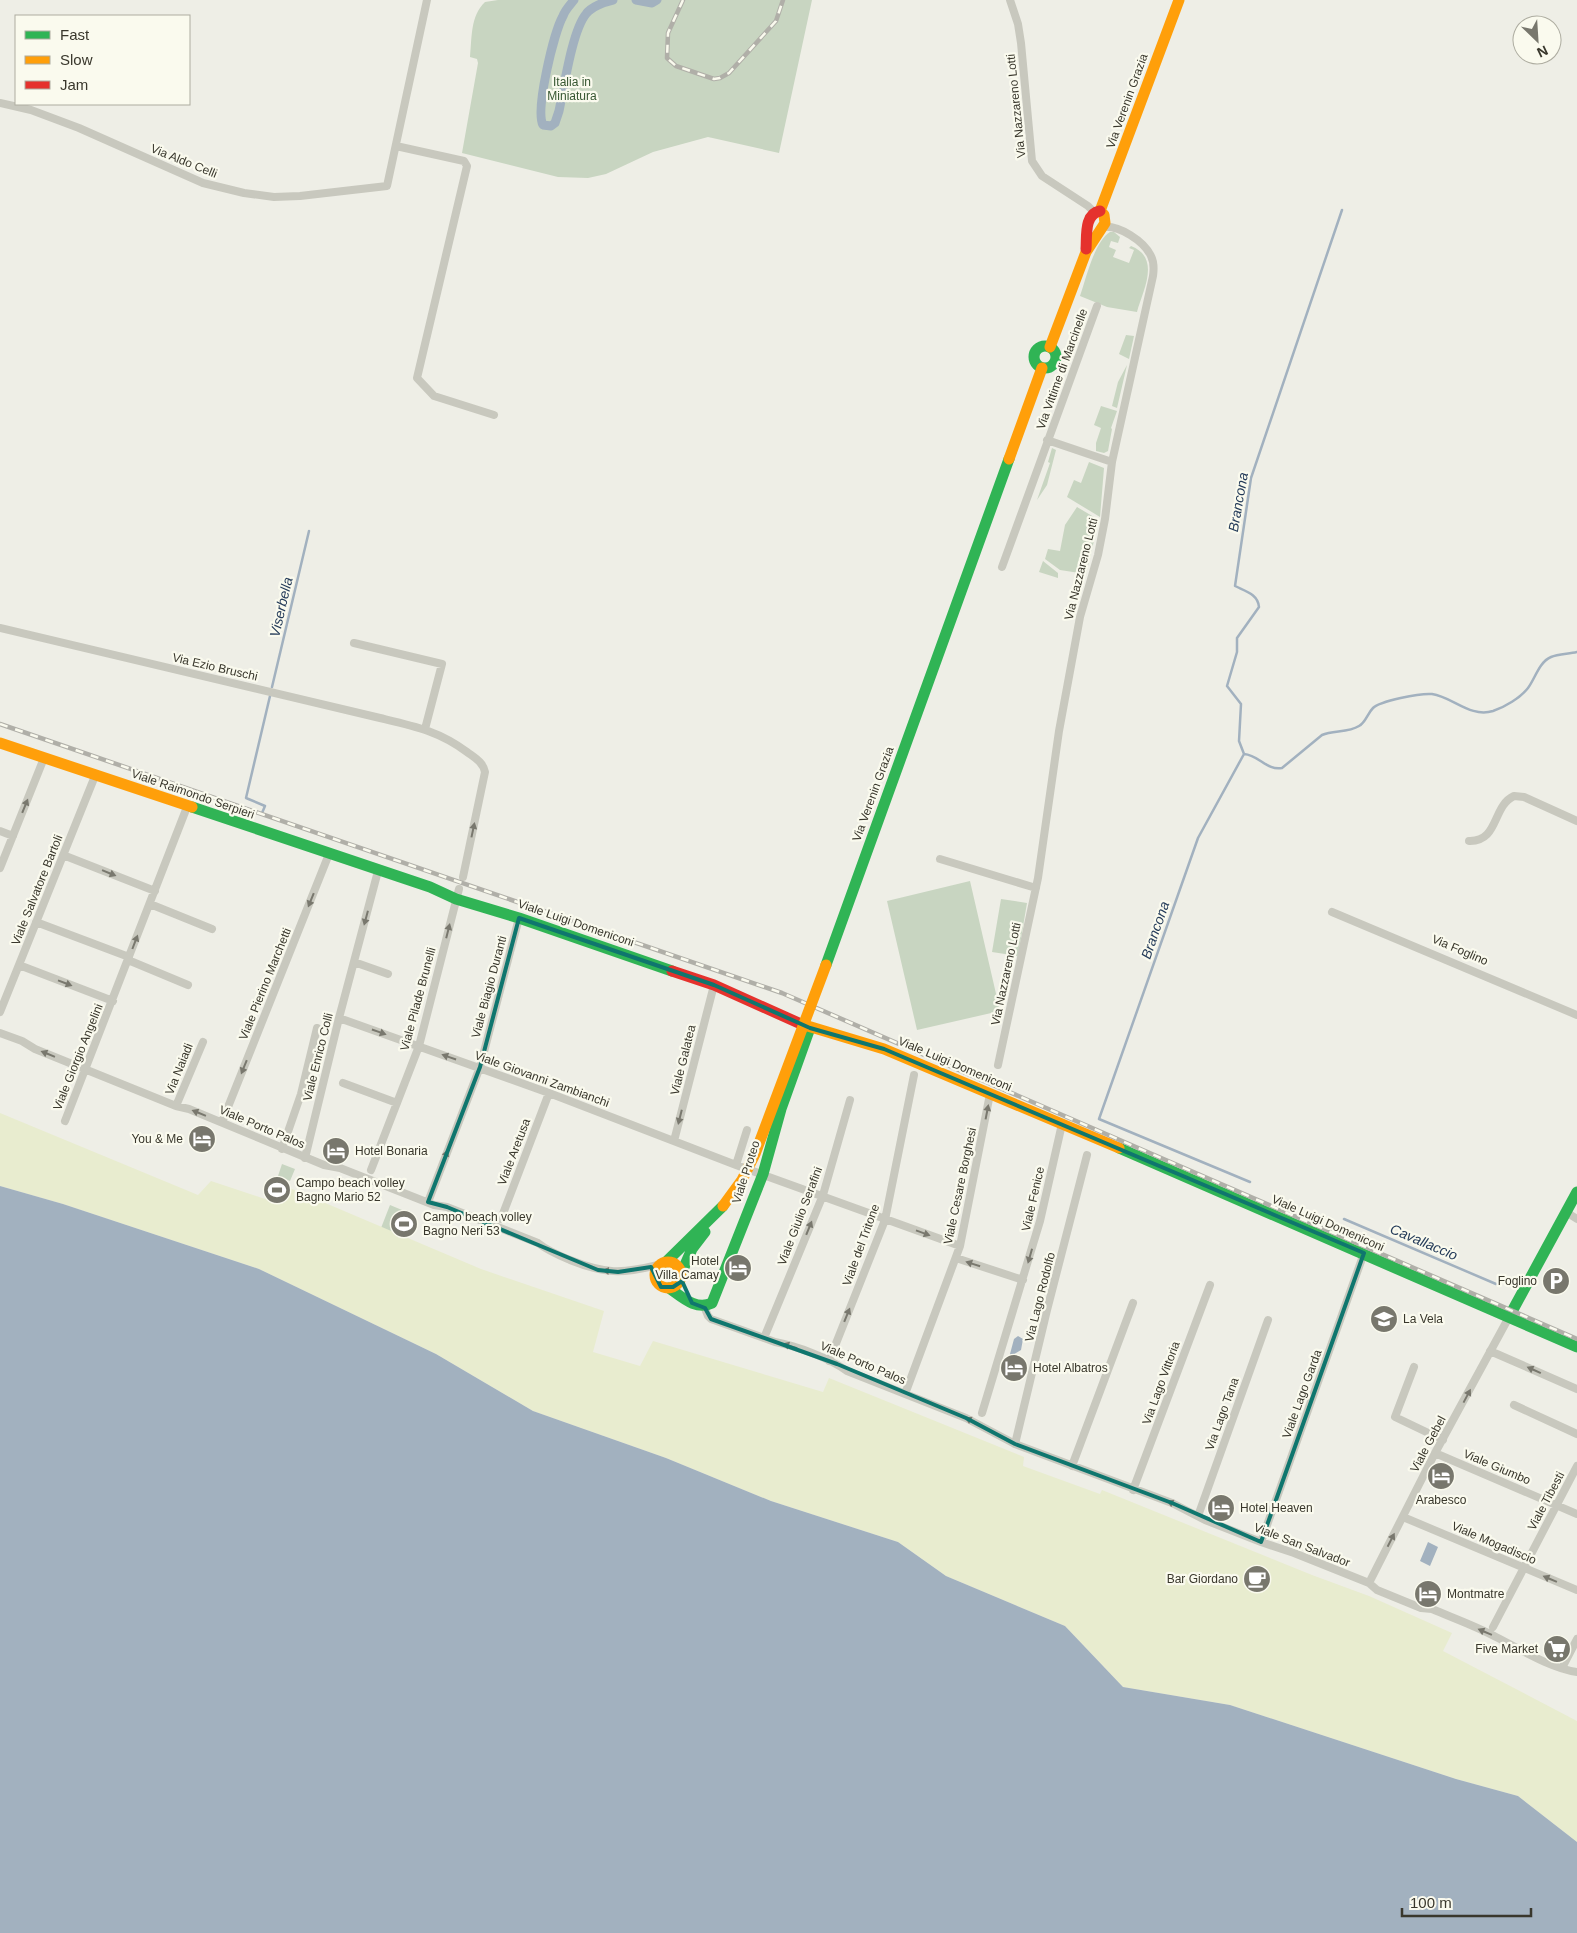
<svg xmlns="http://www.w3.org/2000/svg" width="1577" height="1933" font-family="Helvetica,sans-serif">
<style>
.green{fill:#c8d5c1}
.sand{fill:#e8eccf}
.water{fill:#a2b1bf}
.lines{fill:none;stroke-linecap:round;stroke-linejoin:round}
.stream{stroke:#a2b1bf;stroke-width:2.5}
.canal{stroke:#a2b1bf;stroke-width:9}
.street{stroke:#c8c8be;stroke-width:8}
.fast{stroke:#30b455;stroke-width:11}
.slow{stroke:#ff9f0a;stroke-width:11}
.jam{stroke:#e5322d;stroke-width:11}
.rail-casing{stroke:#b0afa8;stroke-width:4.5}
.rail{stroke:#fafaee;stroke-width:2.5;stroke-dasharray:8;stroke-linecap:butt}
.slow-bridge{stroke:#ff9f0a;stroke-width:11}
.oneway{fill:#79786e}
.marked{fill:none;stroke:#0f766e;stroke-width:4;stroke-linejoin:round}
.labels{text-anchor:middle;stroke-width:4.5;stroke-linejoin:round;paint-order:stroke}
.park-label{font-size:12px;fill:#365631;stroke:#fafaee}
.street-label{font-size:12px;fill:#39372c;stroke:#fafaee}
.poi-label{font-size:12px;fill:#39372c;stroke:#fafaee;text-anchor:start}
.water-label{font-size:14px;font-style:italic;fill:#243b59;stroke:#fafaee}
</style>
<rect width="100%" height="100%" fill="#eeeee6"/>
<path class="green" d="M498,0h314l-33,153 -71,-16 -55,15 -47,22 -18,4 -30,-1 -96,-24 16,-90 -1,-4 -7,-2c2,-18 0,-41 15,-55z
M1110,232h4l6,5 -2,6 -7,-2 -2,6 7,3 -3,7 16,6 5,-13 -5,-2 2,-2c31,12 11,46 6,66l-30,-5 -27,-11c6,-17 14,-54 30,-64z
M1126,335l8,1 -5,23 -10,-5z
M1127,365l-10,43 -5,-2 6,-24z
M1101,406l16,5 -6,17 1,1 -4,22 -4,2 -8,-2v-8l5,-15 -7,-3z
M1052,448l4,2 -9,35 -10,15 13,-37 -2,-1z
M1089,462l15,6 -4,49 -33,-20 7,-17 7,3z
M1077,507l22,13 -13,54 -26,-4 -15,-11 3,-10 12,2 5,-26z
M1043,561l15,12v5l-19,-6z
M970,881l30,130 -83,19 -30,-129z
M1001,899l26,4 -9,53 -26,-4z
M282,1164l13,5 -5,12 -12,-5z
M390,1205l24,10 -9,22 -24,-9z"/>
<path class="sand" d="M0,1113l198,82 13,-14 54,18 13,-16 203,86 123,42 -11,41 47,14 13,-25 170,51 6,-14 195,79 -1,9 77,28 2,-4 210,85 57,21 83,37 -9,18 134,70v121l-59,-46 -62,-17 -226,-74 -107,-18 -58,-61 -119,-50 -48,-34 -127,-41 -105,-43 -133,-47 -97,-57 -177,-85 -196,-65 -63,-18z"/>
<path class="water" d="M0,1186l63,18 196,65 177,85 97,57 133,47 105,43 127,41 48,34 119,50 58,61 107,18 226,74 62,17 59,46v91h-1577z
M1018,1336l5,3 -2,11 -10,6 -1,-2 4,-15z
M1428,1542l10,5 -8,19 -10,-5z"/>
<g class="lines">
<path class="stream" d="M272,687l37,-156
M1244,754l-5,-13 2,-37 -14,-18 10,-34v-14l22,-31c-1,-13 -14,-16 -24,-21l16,-108 91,-268
M1244,754l-46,84 -99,281 151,63
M1244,754c15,1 23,17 38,14l40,-33c11,-5 26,-2 37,-9 7,-4 8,-12 14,-18 7,-7 47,-15 59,-14 21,3 38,24 61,17 12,-4 27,-13 35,-23 7,-9 11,-26 23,-31 7,-3 18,-3 26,-5
M262,813l3,-7 -19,-8 24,-102
M1344,1219l152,65"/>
<path class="canal" d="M574,0c-4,5 -9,10 -11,16 -9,16 -28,94 -20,109l8,1 4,-3 4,-12c5,-23 13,-80 27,-97 5,-7 18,-12 27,-14
M636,0l16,3 5,-3"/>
<path class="street" d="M1010,0l8,24 3,19 11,118 10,15 46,30 6,6
M0,103l31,7 48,18 124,55 41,10 30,4 26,-1 87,-10 40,-186
M396,146l68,15 3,5 -50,212 17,18 60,19
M1047,440l65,22
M1002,567l95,-261
M0,628l380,90c34,8 59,13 87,34 8,6 16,10 18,20l-22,105
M354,643l88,21 -17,65
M0,831l13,5
M1469,841c30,1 23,-35 45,-45l10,1 53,24
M63,855l92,36
M940,859l96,29
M0,868l44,-110
M150,904l62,25
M1332,912l245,103
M36,922l93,35
M128,960l60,25
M354,962l34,12
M19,965l94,36
M0,1012l95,-236
M339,1018l210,75 187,72 224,81
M0,1033l22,8 13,8 141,57 13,3 135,56 16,3 94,37 13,2 91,36c10,8 20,12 32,17 35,14 52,14 88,5
M998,1065l40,-187 21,-147 21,-114 18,-62 7,-36 7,-57 41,-186c1,-7 1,-14 -2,-20 -7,-15 -32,-31 -48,-29
M343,1083l54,20
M176,1106l27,-64
M65,1121l122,-314
M222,1122l107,-268
M674,1141l40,-156
M282,1149l19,-55 16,-66
M305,1158l34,-140 39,-147
M736,1165l11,-35
M371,1170l48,-124 40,-157
M428,1202l52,-135 39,-149
M1566,1212l11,7
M501,1219l48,-126
M956,1258l67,22
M704,1306l4,10 3,3 64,23c22,4 54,16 72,29l119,47 49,26 157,59 33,17 56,22 33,11 75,30 8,7 44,18 11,1c21,9 44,17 64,28 24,12 54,31 81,35
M764,1338l59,-143 27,-95
M1490,1351l87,38
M829,1361l56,-141 29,-145
M1414,1367l-19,50 48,23
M905,1394l55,-148 30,-152
M1514,1405l63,29
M982,1413l58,-192 22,-97
M1015,1444l32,-134 40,-155
M1435,1453l142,61
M1072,1466l61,-163
M1133,1490l77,-205
M1198,1516l70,-196
M1403,1517l174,73
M1261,1542l103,-289
M1369,1583l66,-130 74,-136
M1493,1627l84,-161
M1562,1668l15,-29"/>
<path class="fast" d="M1034 357a11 11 0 1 1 22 0a11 11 0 1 1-22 0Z
M192,807l238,80 26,12 63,19 153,53
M826,965l183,-506
M1119,1148l458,199
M666,1262l57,-56
M681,1274l11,-25 13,-17
M669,1288c13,9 27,23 43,15l51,-129 18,-65 29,-81
M1509,1317l68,-125"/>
<path class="slow" d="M1100,211l79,-211
M1050,347l36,-95 19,-29 -1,-8 -4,-4
M1009,459l33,-91
M0,743l192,64
M801,1024l83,25 235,99
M655 1275a13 13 0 1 1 26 0a13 13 0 1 1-26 0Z"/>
<path class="jam" d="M1086,249c1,-13 -2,-35 14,-38
M672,971l42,14 87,39"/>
<g class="rail-casing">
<path id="rail" d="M683,0l-15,33 -1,25 9,8 38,13 6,-1 9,-5 47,-52 7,-21
M0,724l782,269 795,346"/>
</g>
<use href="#rail" class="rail"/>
<path class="slow-bridge" d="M723,1206l19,-26 13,-26 71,-189"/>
</g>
<defs><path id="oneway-solid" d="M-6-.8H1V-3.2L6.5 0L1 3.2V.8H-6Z" transform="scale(1.25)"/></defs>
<g class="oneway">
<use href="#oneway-solid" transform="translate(25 806) rotate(-68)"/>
<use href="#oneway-solid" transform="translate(473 830) rotate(-78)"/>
<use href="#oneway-solid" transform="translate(109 873) rotate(22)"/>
<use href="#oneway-solid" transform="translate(311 900) rotate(112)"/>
<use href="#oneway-solid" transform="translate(366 918) rotate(105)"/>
<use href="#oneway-solid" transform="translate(448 931) rotate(-76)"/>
<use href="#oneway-solid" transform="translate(135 942) rotate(-69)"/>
<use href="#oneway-solid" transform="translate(65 983) rotate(21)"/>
<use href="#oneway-solid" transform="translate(379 1032) rotate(19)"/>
<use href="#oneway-solid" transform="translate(48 1054) rotate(-158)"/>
<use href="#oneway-solid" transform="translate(449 1057) rotate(-161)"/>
<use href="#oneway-solid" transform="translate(244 1067) rotate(112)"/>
<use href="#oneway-solid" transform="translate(987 1112) rotate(-79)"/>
<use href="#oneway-solid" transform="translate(199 1113) rotate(-158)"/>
<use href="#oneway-solid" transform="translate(680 1117) rotate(104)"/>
<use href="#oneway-solid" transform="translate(445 1157) rotate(-69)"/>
<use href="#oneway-solid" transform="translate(809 1228) rotate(-68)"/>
<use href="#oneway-solid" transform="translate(923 1233) rotate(20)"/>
<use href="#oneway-solid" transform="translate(1030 1256) rotate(106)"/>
<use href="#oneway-solid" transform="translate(973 1264) rotate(-162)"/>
<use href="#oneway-solid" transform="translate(610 1271) rotate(-175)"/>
<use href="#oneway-solid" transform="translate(847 1315) rotate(-68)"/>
<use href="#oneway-solid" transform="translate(790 1346) rotate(-162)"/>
<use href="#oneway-solid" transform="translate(1534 1370) rotate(-156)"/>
<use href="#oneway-solid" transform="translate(1467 1396) rotate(-62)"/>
<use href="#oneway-solid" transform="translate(972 1421) rotate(-154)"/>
<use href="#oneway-solid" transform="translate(1174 1504) rotate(-157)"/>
<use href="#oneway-solid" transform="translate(1391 1540) rotate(-63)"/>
<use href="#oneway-solid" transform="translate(1550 1579) rotate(-157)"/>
<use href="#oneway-solid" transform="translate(1485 1632) rotate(-157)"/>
</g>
<path class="marked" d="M519,918l195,67 96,43 74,21 480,204 -103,289 -89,-39 -157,-59 -49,-26 -129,-54 -126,-45 -6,-11 -13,-5 -10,-22 -9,6h-12l-10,-20 -33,5 -20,-2 -151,-63 -19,-5 52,-135z"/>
<defs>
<g id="hotel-disc" transform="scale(1.4375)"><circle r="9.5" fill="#78776d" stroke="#fafaee"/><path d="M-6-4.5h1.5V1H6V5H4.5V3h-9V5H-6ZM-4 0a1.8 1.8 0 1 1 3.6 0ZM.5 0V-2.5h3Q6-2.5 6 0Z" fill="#fff"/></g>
<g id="stadium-disc" transform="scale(1.4375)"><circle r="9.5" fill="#78776d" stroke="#fafaee"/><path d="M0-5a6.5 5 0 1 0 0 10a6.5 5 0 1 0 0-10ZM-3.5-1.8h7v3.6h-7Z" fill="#fff"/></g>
<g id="parking-disc" transform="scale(1.4375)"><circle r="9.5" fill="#78776d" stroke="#fafaee"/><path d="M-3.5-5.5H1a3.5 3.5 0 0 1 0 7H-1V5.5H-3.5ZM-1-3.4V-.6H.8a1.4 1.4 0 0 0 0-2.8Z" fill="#fff"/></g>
<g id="school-disc" transform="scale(1.4375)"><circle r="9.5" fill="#78776d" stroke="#fafaee"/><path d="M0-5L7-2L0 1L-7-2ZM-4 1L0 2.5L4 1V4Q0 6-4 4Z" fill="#fff"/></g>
<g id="cafe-disc" transform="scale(1.4375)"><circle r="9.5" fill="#78776d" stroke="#fafaee"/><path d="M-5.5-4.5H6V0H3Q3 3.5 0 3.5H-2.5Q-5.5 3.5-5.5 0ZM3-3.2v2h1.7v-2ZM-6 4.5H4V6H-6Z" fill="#fff"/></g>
<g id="supermarket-disc" transform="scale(1.4375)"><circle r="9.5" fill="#78776d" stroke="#fafaee"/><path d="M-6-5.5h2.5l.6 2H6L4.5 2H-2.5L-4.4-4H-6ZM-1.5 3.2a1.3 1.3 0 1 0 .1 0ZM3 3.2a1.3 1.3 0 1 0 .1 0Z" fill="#fff"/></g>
</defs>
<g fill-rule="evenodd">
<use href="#hotel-disc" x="202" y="1139"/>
<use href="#hotel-disc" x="336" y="1151"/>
<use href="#stadium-disc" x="277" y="1190"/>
<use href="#stadium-disc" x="404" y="1224"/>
<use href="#hotel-disc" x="738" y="1268"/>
<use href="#parking-disc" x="1556" y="1281"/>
<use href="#school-disc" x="1384" y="1319"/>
<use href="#hotel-disc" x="1014" y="1368"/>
<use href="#hotel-disc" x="1441" y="1476"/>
<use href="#hotel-disc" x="1221" y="1508"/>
<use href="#cafe-disc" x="1257" y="1579"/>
<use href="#hotel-disc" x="1428" y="1594"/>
<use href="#supermarket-disc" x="1557" y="1649"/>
</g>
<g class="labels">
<g class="park-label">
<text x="572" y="86">Italia in<tspan x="572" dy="14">Miniatura</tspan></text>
</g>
<g class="street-label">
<text transform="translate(1127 101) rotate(-70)" y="4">Via Verenin Grazia</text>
<text transform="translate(1016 106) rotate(-96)" y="4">Via Nazzareno Lotti</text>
<text transform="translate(184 161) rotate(22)" y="4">Via Aldo Celli</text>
<text transform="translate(1062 369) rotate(-70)" y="4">Via Vittime di Marcinelle</text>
<text transform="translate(1081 569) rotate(-76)" y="4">Via Nazzareno Lotti</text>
<text transform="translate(215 667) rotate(13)" y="4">Via Ezio Bruschi</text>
<text transform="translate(193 794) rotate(19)" y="4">Viale Raimondo Serpieri</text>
<text transform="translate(873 794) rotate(-70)" y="4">Via Verenin Grazia</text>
<text transform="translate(37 890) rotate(-68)" y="4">Viale Salvatore Bartoli</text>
<text transform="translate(576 923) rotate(19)" y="4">Viale Luigi Domeniconi</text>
<text transform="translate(1460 950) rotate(23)" y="4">Via Foglino</text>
<text transform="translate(1006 974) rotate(-78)" y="4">Via Nazzareno Lotti</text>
<text transform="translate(265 984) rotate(-68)" y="4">Viale Pierino Marchetti</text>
<text transform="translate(489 987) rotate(-75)" y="4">Viale Biagio Duranti</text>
<text transform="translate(418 999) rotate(-75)" y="4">Viale Pilade Brunelli</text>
<text transform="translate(78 1057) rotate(-68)" y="4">Viale Giorgio Angelini</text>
<text transform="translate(318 1057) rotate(-76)" y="4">Viale Enrico Colli</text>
<text transform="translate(683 1060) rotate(-76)" y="4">Viale Galatea</text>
<text transform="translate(955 1064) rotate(23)" y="4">Viale Luigi Domeniconi</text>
<text transform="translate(179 1069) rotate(-68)" y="4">Via Naiadi</text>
<text transform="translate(542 1079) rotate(20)" y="4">Viale Giovanni Zambianchi</text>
<text transform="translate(262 1127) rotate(23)" y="4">Viale Porto Palos</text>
<text transform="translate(514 1152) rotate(-69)" y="4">Viale Aretusa</text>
<text transform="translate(746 1172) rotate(-72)" y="4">Viale Proteo</text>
<text transform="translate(960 1186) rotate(-78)" y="4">Viale Cesare Borghesi</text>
<text transform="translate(1033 1199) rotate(-77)" y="4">Viale Fenice</text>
<text transform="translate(800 1216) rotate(-69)" y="4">Viale Giulio Serafini</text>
<text transform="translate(1328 1223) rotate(24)" y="4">Viale Luigi Domeniconi</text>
<text transform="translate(861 1245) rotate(-70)" y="4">Viale del Tritone</text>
<text transform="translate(1040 1297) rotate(-76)" y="4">Via Lago Rodolfo</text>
<text transform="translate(863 1363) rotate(23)" y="4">Viale Porto Palos</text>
<text transform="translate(1161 1383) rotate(-70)" y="4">Via Lago Vittoria</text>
<text transform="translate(1302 1394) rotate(-70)" y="4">Viale Lago Garda</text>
<text transform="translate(1222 1414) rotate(-70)" y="4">Via Lago Tana</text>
<text transform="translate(1428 1444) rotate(-62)" y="4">Viale Gebel</text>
<text transform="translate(1497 1467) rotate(23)" y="4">Viale Giumbo</text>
<text transform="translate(1546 1501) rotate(-62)" y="4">Viale Tibesti</text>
<text transform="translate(1494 1543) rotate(23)" y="4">Viale Mogadiscio</text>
<text transform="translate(1302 1545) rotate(21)" y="4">Viale San Salvador</text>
</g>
<g class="poi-label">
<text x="183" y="1143" text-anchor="end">You &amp; Me</text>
<text x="355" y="1155">Hotel Bonaria</text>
<text x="296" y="1187">Campo beach volley<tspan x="296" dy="14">Bagno Mario 52</tspan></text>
<text x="423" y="1221">Campo beach volley<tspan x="423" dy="14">Bagno Neri 53</tspan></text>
<text x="719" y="1265" text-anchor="end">Hotel<tspan x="719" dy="14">Villa Camay</tspan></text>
<text x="1537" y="1285" text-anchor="end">Foglino</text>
<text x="1403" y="1323">La Vela</text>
<text x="1033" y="1372">Hotel Albatros</text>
<text x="1441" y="1504" text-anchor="middle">Arabesco</text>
<text x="1240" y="1512">Hotel Heaven</text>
<text x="1238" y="1583" text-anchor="end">Bar Giordano</text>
<text x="1447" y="1598">Montmatre</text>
<text x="1538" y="1653" text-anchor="end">Five Market</text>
</g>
<g class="water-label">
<text transform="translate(1238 502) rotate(-80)" y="5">Brancona</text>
<text transform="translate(281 607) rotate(-77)" y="5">Viserbella</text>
<text transform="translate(1155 930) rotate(-71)" y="5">Brancona</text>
<text transform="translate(1424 1242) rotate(23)" y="5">Cavallaccio</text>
</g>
</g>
<rect x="15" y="15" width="175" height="90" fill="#fafaee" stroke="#adaca0"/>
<rect x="25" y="31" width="25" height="8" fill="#30b455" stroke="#adaca0"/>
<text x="60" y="40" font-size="15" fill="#39372c">Fast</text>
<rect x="25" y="56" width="25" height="8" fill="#ff9f0a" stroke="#adaca0"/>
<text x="60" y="65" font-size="15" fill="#39372c">Slow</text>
<rect x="25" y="81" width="25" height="8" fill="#e5322d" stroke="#adaca0"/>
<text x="60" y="90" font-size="15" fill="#39372c">Jam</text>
<g transform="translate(1537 40) rotate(155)"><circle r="24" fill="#fafaee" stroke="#adaca0"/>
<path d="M0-4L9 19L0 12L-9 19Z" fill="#78776d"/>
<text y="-8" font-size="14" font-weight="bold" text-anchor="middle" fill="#39372c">N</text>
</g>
<path d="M1402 1908v8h129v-8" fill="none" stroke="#39372c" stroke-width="2.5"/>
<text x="1410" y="1908" font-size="15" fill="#39372c" stroke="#fafaee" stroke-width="4" paint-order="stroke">100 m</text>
</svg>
